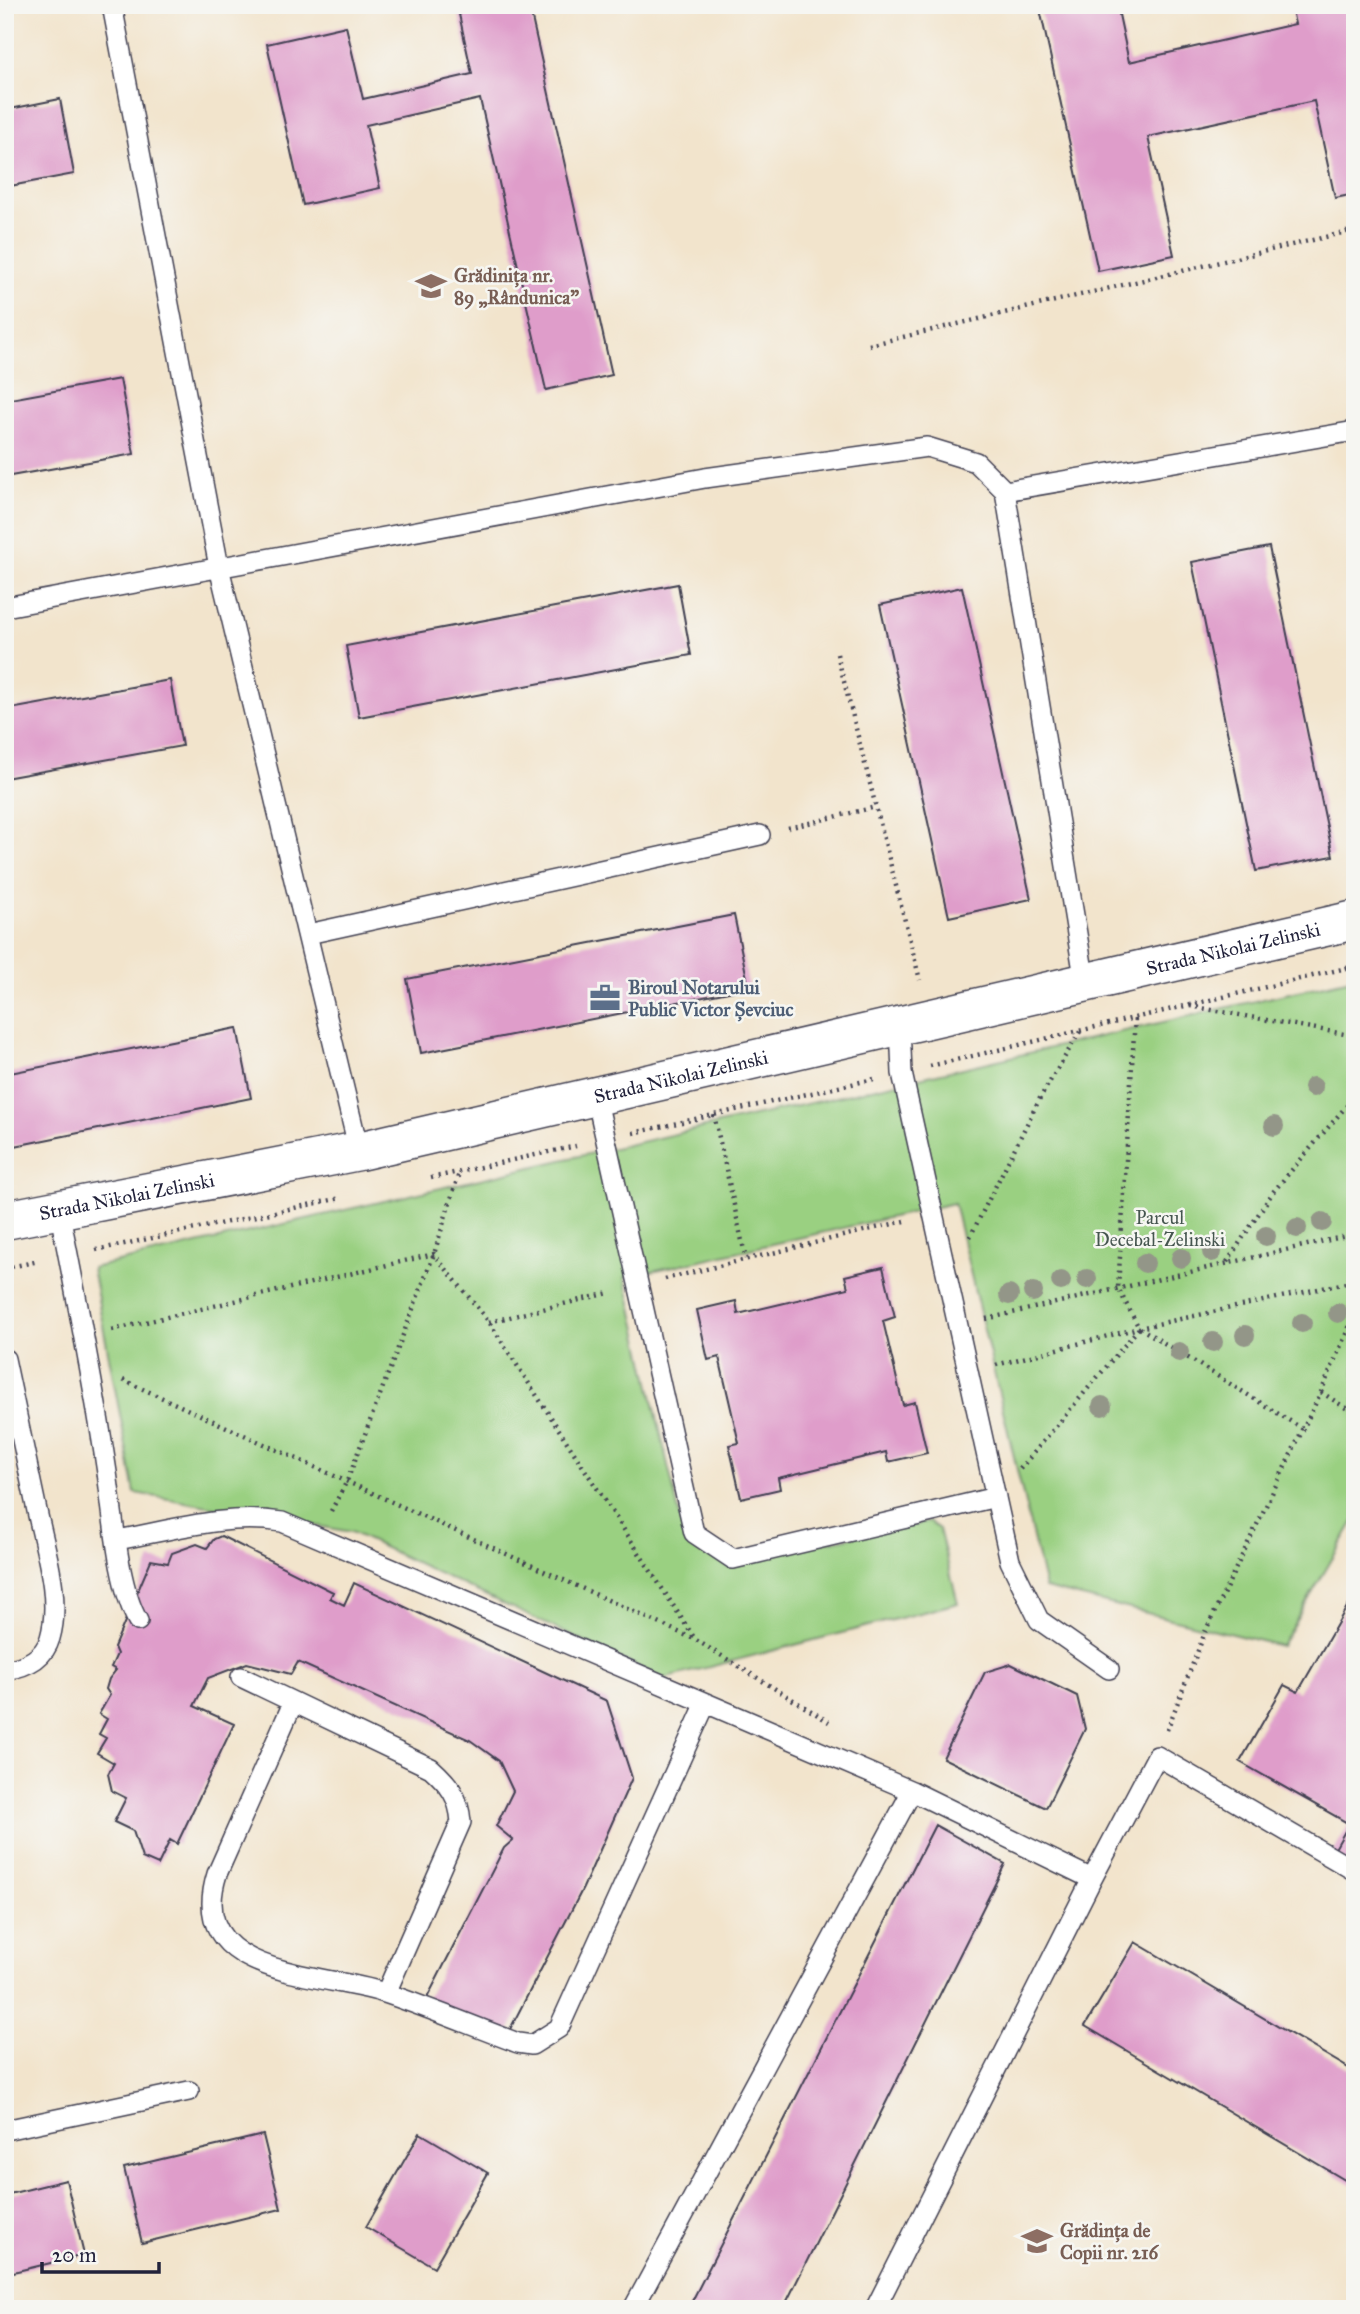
<svg xmlns="http://www.w3.org/2000/svg" width="1360" height="2314" font-family="'IM FELL Great Primer',serif">
<style>
.green{fill:#9ad081;stroke:#5e795e;stroke-width:2}
.building{fill:#df9dca}
.lines{fill:none;stroke-linecap:round;stroke-linejoin:round}
.service-casing{stroke:#413f51;stroke-width:22}
.tertiary-casing{stroke:#413f51;stroke-width:41}
.path{stroke:#413f51;stroke-width:4.5;stroke-dasharray:2 5;stroke-linecap:butt}
.service{stroke:#fff;stroke-width:19}
.tertiary{stroke:#fff;stroke-width:38}
.tree{fill:#939688}
.labels{text-anchor:middle;stroke-width:5;stroke-linejoin:round;paint-order:stroke}
.education-label{font-size:19px;font-weight:bold;fill:#785e54;stroke:#f6f6f2;text-anchor:start}
.street-label{font-size:19px;fill:#22223b;stroke:#f6f6f2}
.service-label{font-size:19px;font-weight:bold;fill:#4e5e75;stroke:#f6f6f2;text-anchor:start}
.park-label{font-size:19px;fill:#465650;stroke:#f6f6f2}
</style>
<rect width="100%" height="100%" fill="#f6f6f2"/>
<filter id="ink" filterUnits="userSpaceOnUse"><feTurbulence type="fractalNoise" baseFrequency=".0143" numOctaves="2"/><feDisplacementMap in="SourceGraphic" scale="14" xChannelSelector="R" yChannelSelector="G"/><feConvolveMatrix kernelMatrix="1 2 1 2 8 2 1 2 1" color-interpolation-filters="sRGB"/></filter>
<filter id="wash" filterUnits="userSpaceOnUse"><feTurbulence type="fractalNoise" baseFrequency=".00686" numOctaves="4" result="noise"/><feDisplacementMap in="SourceGraphic" scale="28" xChannelSelector="R" yChannelSelector="G"/><feGaussianBlur stdDeviation="1.57" result="paint"/><feColorMatrix in="noise" values="0 0 0 0 0 0 0 0 0 0 0 0 0 0 0 0 0 1.4 0 .05"/><feComposite in="paint" operator="in"/></filter>
<g filter="url(#wash)">
<rect width="100%" height="100%" fill="#f2e4cc"/>
<path class="green" d="M1355,978v542l-74,126 -236,-58 -91,-385 -329,74 56,245c10,22 23,30 45,39l203,-39 10,7 19,74 -295,76 -312,-147 -216,-39 -43,-225z"/>
<g id="blocks">
<path class="building" d="M457,5h72l83,370 -66,15 -66,-291 -114,26 14,63 -77,17 -36,-161 79,-18 17,73 109,-25z
M1039,5h78l12,57 166,-38 -4,-19h64v189l-20,4 -21,-97 -166,36 26,118 -76,16z
M60,99l14,75 -69,13v-77z
M120,379l14,75 -129,23v-77z
M1269,547l64,309 -77,15 -64,-309z
M678,584l13,71 -332,62 -13,-71z
M962,587l69,312 -82,18 -69,-312z
M170,680l12,66 -177,32v-68z
M734,915l15,73 -328,65 -14,-74z
M237,1028l14,70 -246,50v-74z
M883,1267l12,50 -12,4 20,84 12,-3 12,51 -39,9 -2,-10 -108,26 2,11 -39,9 -12,-53 10,-2 -20,-86 -11,3 -11,-50 39,-9 2,13 110,-26 -3,-12z
M221,1536l112,56 -3,6 14,7 10,-22 253,118 25,77 -49,110 -77,149 -79,-39 77,-150 9,-8 -17,-14 17,-35 -14,-30 -29,-21 -172,-78 -7,12 -44,-11 -39,15 -14,28 40,18 -57,120 -7,-4 -12,25 -16,-7 -9,-27 -19,-9 12,-24 -14,-7 -4,-17 6,-11 -17,-10 9,-15 -7,-4 8,-15 -8,-5 11,-19 -4,-6 3,-10 7,-9 -5,-3 6,-13 -3,-7 37,-87 17,3 4,-10 25,-9 10,4 7,-9z
M1355,1593v274l-23,-13 17,-30 -109,-62 44,-77 14,7z
M1011,1664l66,32 8,33 -39,79 -103,-50 42,-86z
M935,1825l70,39 -222,445h-95z
M1135,1942l220,130v114l-270,-160z
M420,2133l68,40 -54,94 -68,-40z
M263,2135l18,74 -139,34 -18,-75z
M66,2180l18,75 -79,19v-79z"/>
</g>
</g>
<g filter="url(#ink)">
<use href="#blocks" fill-opacity="0" stroke="#413f51" stroke-width="2"/>
<g class="lines">
<g class="service-casing">
<path id="service" d="M112,5l107,562 140,584
M5,607l700,-129 222,-31 49,15 29,29
M308,934l452,-99
M1085,983l-80,-492 350,-60
M900,1026l2,47 108,488 29,59 70,49
M596,1096l98,437 39,26 263,-62
M59,1209c17,86 34,171 47,257 7,43 11,119 32,155
M5,1359c10,49 21,98 31,147 8,41 26,91 14,132 -6,21 -25,29 -45,32
M117,1540c55,-10 110,-27 165,-18l630,269 180,88
M241,1677l190,91c19,17 28,29 30,54l-75,171
M293,1703l-76,171c-33,105 107,98 171,120 44,15 87,33 130,49l14,2 27,-17 146,-323
M5,2130l184,-39
M633,2309l279,-518
M875,2309l217,-430 65,-123 198,115"/>
</g>
<g class="tertiary-casing">
<g id="tertiary">
<path id="s1" d="M5,1220l354,-69 996,-231"/>
</g>
</g>
<path class="path" d="M869,345l486,-115
M837,654l83,326
M788,828l88,-21
M1190,1006l165,30
M930,1066l425,-100
M714,1115l32,144
M633,1133l241,-54
M431,1178l145,-32
M970,1237l70,-139 41,-68
M96,1250l245,-52
M1227,1262l46,-70 82,-96
M5,1268l34,-7
M665,1279l240,-58
M986,1319l369,-85
M489,1322l120,-29
M1140,1328l163,101
M112,1330l322,-76 55,68 206,317
M996,1365l143,-37 216,-47
M123,1380l573,260 133,82
M1321,1392l34,22
M1020,1469l119,-141 -21,-40 17,-270
M331,1511l16,-30 87,-227 25,-81
M1167,1730l39,-100 115,-238 34,-79"/>
<use href="#service" class="service"/>
<use href="#tertiary" class="tertiary"/>
</g>
<g class="tree">
<circle cx="1313" cy="1087" r="10"/>
<circle cx="1274" cy="1126" r="10"/>
<circle cx="1322" cy="1222" r="10"/>
<circle cx="1297" cy="1228" r="10"/>
<circle cx="1266" cy="1236" r="10"/>
<circle cx="1212" cy="1252" r="10"/>
<circle cx="1181" cy="1258" r="10"/>
<circle cx="1145" cy="1263" r="10"/>
<circle cx="1087" cy="1279" r="10"/>
<circle cx="1061" cy="1281" r="10"/>
<circle cx="1033" cy="1292" r="10"/>
<circle cx="1009" cy="1295" r="10"/>
<circle cx="1338" cy="1313" r="10"/>
<circle cx="1302" cy="1323" r="10"/>
<circle cx="1245" cy="1335" r="10"/>
<circle cx="1213" cy="1342" r="10"/>
<circle cx="1179" cy="1352" r="10"/>
<circle cx="1102" cy="1406" r="10"/>
</g>
</g>
<defs>
<g id="school-bare" transform="scale(2.415)"><path d="M0-5L7-2L0 1L-7-2ZM-4 1L0 2.5L4 1V4Q0 6-4 4Z" fill="#8d6e63" stroke="#f6f6f2" stroke-width="2.5" paint-order="stroke"/></g>
<g id="office-bare" transform="scale(2.415)"><path d="M-6-3h4V-5.5h4V-3h4V5H-6ZM-1-4.5V-3h2v-1.5ZM-6 0V1H6V0Z" fill="#5c6f8a" stroke="#f6f6f2" stroke-width="2.5" paint-order="stroke"/></g>
</defs>
<g fill-rule="evenodd">
<use href="#school-bare" x="431" y="286"/>
<use href="#office-bare" x="605" y="998"/>
<use href="#school-bare" x="1037" y="2241"/>
</g>
<g class="labels">
<g class="education-label">
<text x="454" y="282">Grădinița nr.<tspan x="454" dy="22">89 „Rândunica”</tspan></text>
<text x="1060" y="2237">Grădința de<tspan x="1060" dy="22">Copii nr. 216</tspan></text>
</g>
<g class="street-label">
<text dy="7" stroke="none"><textPath href="#s1" startOffset="1258">Strada Nikolai Zelinski</textPath></text>
<text dy="7" stroke="none"><textPath href="#s1" startOffset="691">Strada Nikolai Zelinski</textPath></text>
<text dy="7" stroke="none"><textPath href="#s1" startOffset="124">Strada Nikolai Zelinski</textPath></text>
</g>
<g class="service-label">
<text x="628" y="994">Biroul Notarului<tspan x="628" dy="22">Public Victor Șevciuc</tspan></text>
</g>
<g class="park-label">
<text x="1160" y="1224">Parcul<tspan x="1160" dy="22">Decebal-Zelinski</tspan></text>
</g>
</g>
<rect width="1360" height="2314" fill="none" stroke="#f6f6f2" stroke-width="28"/>
<path d="M42 2262v10h117v-10" fill="none" stroke="#22223b" stroke-width="3.5"/>
<text x="52" y="2262" font-size="21" fill="#22223b" stroke="#f6f6f2" stroke-width="5" paint-order="stroke">20 m</text>
</svg>
